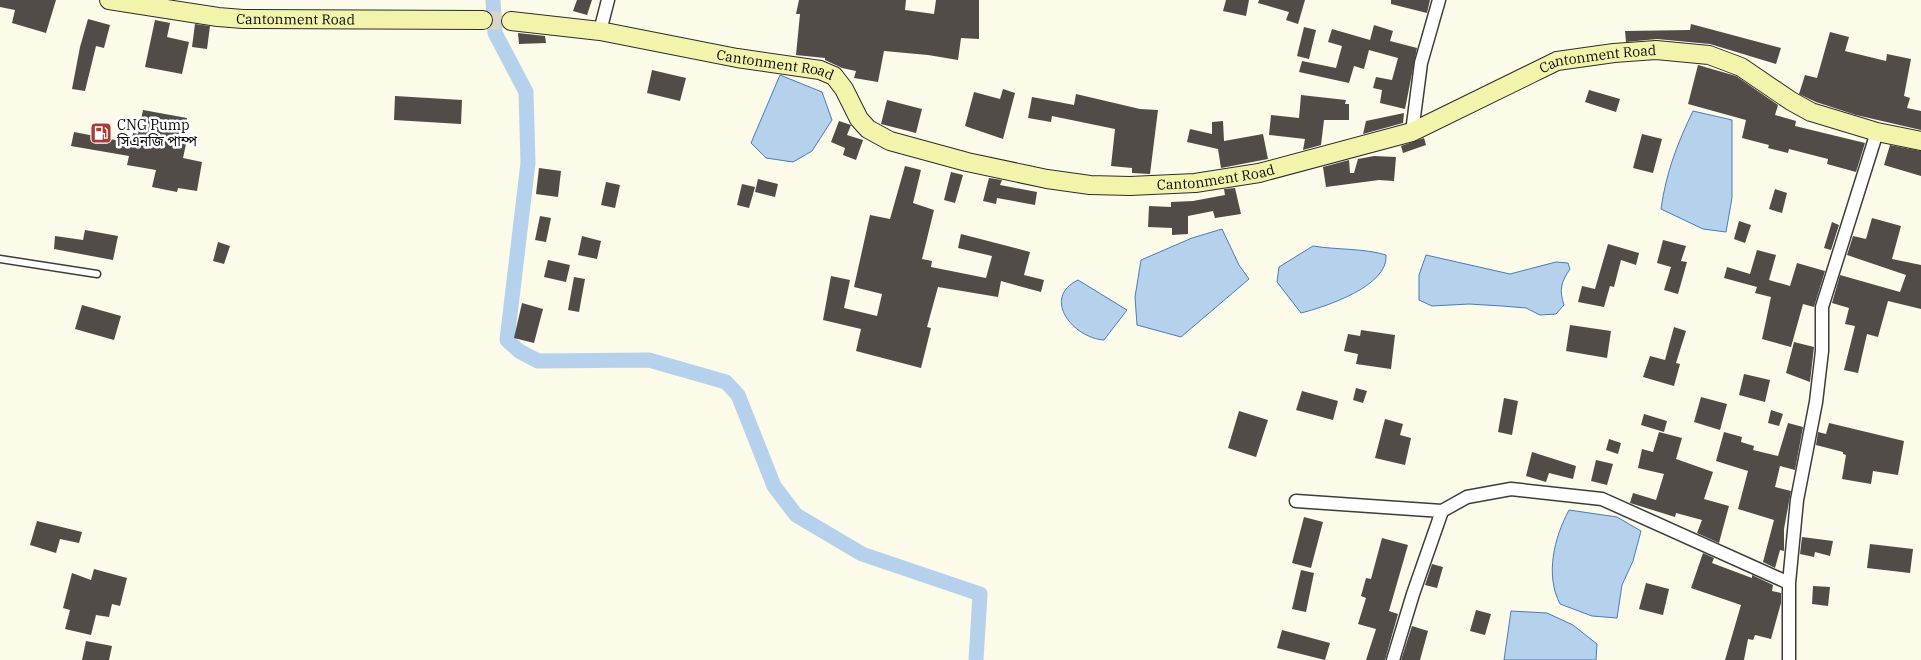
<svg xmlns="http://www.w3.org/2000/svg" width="1921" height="660" font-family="'IBM Plex Serif','Noto Sans Bengali',serif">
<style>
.water{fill:#b5d1ec;stroke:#467eb9}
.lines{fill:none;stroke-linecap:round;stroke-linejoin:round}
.canal{stroke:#b5d1ec;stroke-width:15}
.building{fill:#514c48}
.secondary-tunnel{stroke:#d8d6c8;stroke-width:18;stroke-dasharray:18 9;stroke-linecap:butt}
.service-casing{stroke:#3d3d3d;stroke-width:9}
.minor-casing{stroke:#3d3d3d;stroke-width:15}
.secondary-casing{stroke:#2c2c2c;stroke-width:20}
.service{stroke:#fff;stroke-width:6}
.minor{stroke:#fff;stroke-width:12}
.secondary{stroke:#f3f4ac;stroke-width:18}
.labels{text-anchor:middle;stroke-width:5;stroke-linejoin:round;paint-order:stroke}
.street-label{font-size:14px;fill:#0a0a0a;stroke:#fff}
.poi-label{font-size:14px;fill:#0a0a0a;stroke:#fff;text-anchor:start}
</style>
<rect width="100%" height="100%" fill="#fcfae9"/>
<path class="water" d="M780,75l42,17 10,28 -20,31 -19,11 -27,-4 -15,-15z
M1693,111l39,9v78l-6,34 -23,-3 -42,-20c5,-36 16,-65 32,-98z
M1222,229l17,36 10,14 -68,58 -44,-12 -2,-28 6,-37 51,-22z
M1313,246c24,4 50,2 73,9 3,31 -61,52 -85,58l-24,-31 2,-15z
M1426,255l84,19 46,-12 12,1 2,6c-9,13 -11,21 -6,36l-8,9 -16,1 -14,-7 -24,-2 -33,-2 -37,2 -13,-6v-25z
M1078,280l49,30 -23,30c-31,-2 -63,-42 -26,-60z
M1569,510l48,7 24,14 -8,30 -11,24 -5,33 -25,-2 -32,-12c-15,-29 -6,-66 9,-94z
M1511,611l36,2 26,12 24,19 -1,16h-92z"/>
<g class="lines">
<path class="canal" d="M493,0l2,33 31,59 2,71 -21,177 12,11 19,10 111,-1 77,22 12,13 36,91 22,29 66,39 118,40 -4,66"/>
</g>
<path class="building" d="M0,0h56l-10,33 -34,-10 3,-13 -15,-3z
M577,0h15l-5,15 -14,-4z
M799,0h107l-1,10 29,4 2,-14h43v39l-18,-1 -3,22 -30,-5 -44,-4 -6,31 -24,-4 2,-7 -14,-3 -17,-8v-2l-29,-3 4,-41h-4z
M1226,0h23l-3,16 -23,-5z
M1259,0h46l-7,24 -12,-4 3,-8 -31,-9z
M1391,0h39l-3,13 -36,-9z
M88,19l22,6 -6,23 -8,-2 -11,45 -13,-2 8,-42z
M155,20l15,3 -3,14 22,5 -7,32 -37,-7z
M195,24l15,2 -3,23 -15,-2z
M1691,24l90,24 -5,16 -66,-20 -53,-5 -31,3 -1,-11 65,-1z
M1374,25l19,6 -3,10 27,7 -12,61 -25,-6 2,-13 -9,-2 3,-11 16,3 6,-22 -29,-8 -5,19 -10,-3 -5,17 -50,-11 3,-11 34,7 6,-22 -14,-4 4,-13 38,11z
M1304,27l12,3 -7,29 -12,-3z
M1830,32l19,5 -4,14 41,10 1,-7 24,5 -7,37 6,2 -3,10 14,3v19l-65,-15 -40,-13 -17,-8 6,-19 12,3z
M518,33l27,3 1,7 -27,1z
M1698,65l38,11 42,29 -3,10 21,6 -1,5 70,17 -9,29 -29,-8 1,-5 -39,-10 -1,4 -20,-5 1,-3 -27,-7 4,-18 -58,-16z
M652,70l34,8 -6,23 -33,-8z
M1003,89l12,4 -12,46 -38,-13 9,-34 26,7z
M1589,90l31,9 -4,13 -31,-10z
M1076,94l64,15 18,1 -8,64 -18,-1v-5l-21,-2 4,-37 -63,-13 -1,6 -23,-4 4,-21 42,8z
M1301,95l45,5 -1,4h4v16h-25l-3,25 -18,5 2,-11 -36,-4 2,-20 28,3z
M395,96l67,4 -1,24 -67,-4z
M887,100l35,9 -6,24 -35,-9z
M143,110l44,8 -5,25 4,1 -3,14 19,4 -5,29 -19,-3 -1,4 -25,-5 4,-17 -29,-5 2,-9 -58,-10 3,-14 57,11 2,-10 5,1z
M1404,113l-1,10 -40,11 3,-13z
M839,121l12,4 -4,10 16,5 -7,20 -13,-5 2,-7 -14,-6z
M1223,121l1,20 39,-7 5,25 -47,9 -3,-19 -31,-7 3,-13 22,5v-12z
M1642,134l20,5 -9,34 -20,-5z
M1424,138l2,7 -23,8 -2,-7z
M1890,145l31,6v25l-37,-11z
M1374,156l22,1 -2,24 -15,-1 -53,7 -3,-20 26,-7 1,13h4l4,-14z
M905,166l16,4 -8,33 21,7 -12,49 10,2 -1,6 55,11 6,-22 -34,-8 3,-14 69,18 -6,23 20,5 -3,12 -40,-11 -3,16 -60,-10 -11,40 4,1 -10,40 -65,-17 5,-22 -38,-9 8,-44 19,4 -6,28 33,8 5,-22 -28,-7 16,-72 20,4z
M539,168l22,3 -3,26 -22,-3z
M951,172l12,3 -8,28 -11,-3z
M989,178l13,2 -2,5 37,7 -2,13 -38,-7 -1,6 -13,-3z
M758,179l20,5 -3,13 -20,-5z
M606,182l14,3 -5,23 -14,-3z
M742,184l13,3 -6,21 -12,-3z
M1235,188l6,26 -26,4 -2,-7 -25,5v18l-16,1v-7l-24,-1 1,-21 22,1v-5l22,-1 32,-6 -1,-6z
M1775,189l12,4 -5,20 -13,-4z
M540,216l11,2 -5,24 -11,-2z
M1872,218l29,8 -9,33 29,6v44l-33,-8 -10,36 -11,-3 -9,39 -14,-3 11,-44 -10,-2 4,-16 -17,-5 8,-28 60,17 6,-17 -59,-20 6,-19 13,3z
M1739,221l12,4 -6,18 -11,-4z
M1832,222l7,3 -8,25 -7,-2z
M85,230l33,6 -5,24 -59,-11 1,-13 28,4z
M582,236l19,5 -4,18 -19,-4z
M1663,240l23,6 -5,15 6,1 -9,32 -14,-4 7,-23 -14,-4z
M218,242l12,4 -6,18 -11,-3z
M1608,244l31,9 -3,12 -15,-5 -7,27 -4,-1 -6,21 -26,-5 4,-16 13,3z
M1757,250l19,5 -7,25 21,6 7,-23 28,8 -11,36 -11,-3 -12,43 -29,-8 9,-42 -16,-4 2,-6 -33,-9 3,-11 23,7z
M548,260l22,5 -4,17 -22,-5z
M574,277l11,2 -6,33 -11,-2z
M522,303l21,6 -9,34 -20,-5z
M82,305l39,11 -7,24 -39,-11z
M1570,325l41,6 -4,27 -41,-7z
M1674,327l12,4 -10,32 4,1 -6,22 -31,-9 7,-21 15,4z
M1361,330l34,5 -4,34 -35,-5 2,-10 -14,-3 4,-17 12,2z
M1794,342l20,5 -4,35 -24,-9z
M1744,374l26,6 -5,22 -26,-7z
M1356,388l11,3 -4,12 -10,-3z
M1302,391l36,10 -5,19 -37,-10z
M1701,397l26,7 -7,26 -26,-8z
M1504,398l14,3 -6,34 -14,-3z
M1771,410l12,4 -4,12 -11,-3z
M1239,411l29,9 -12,37 -28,-9z
M1644,414l23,7 -3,11 -23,-7z
M1385,419l18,5 -3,11 11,3 -6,27 -30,-7z
M1788,423l15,4 -8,43 -15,-4 -5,21 16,4 -7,38v22l-4,-1 -5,18 -12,-6 11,-42 -36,-11 10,-38 -32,-10 8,-29 18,5 -1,5 13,4 -1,4 25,6z
M1829,423l75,18 -6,34 -25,-4 -2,13 -29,-5 4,-24 -3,-1v-2l-27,-7 2,-13 8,2z
M1659,432l23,6 -6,21 37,13 -9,27 25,7 -10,37 -22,-10 5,-13 -26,-7 -1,4 -45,-14 3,-10 23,7 8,-26 -26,-6 4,-19 11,3z
M1609,439l12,4 -3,11 -12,-4z
M1532,452l44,14 -3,13 -24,-6 -3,9 -20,-6z
M1596,460l17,4 -6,21 -16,-4z
M1304,517l19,5 -12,46 -19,-5z
M37,521l45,11 -3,11 -19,-4 -4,14 -26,-8z
M1802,537l31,4 -3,15 -15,-4 -1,5 -14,-3z
M1382,538l26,7 -19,66 9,3 -13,46h-19l10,-31 -18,-5 8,-26 -5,-2 5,-18 5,1z
M1870,544l43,5 -3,24 -43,-5z
M1703,553l11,5 -2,5 40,15v-3l21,10 -1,6 9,2v10l-10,36 -16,-4 -2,5 -5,-1 -4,21h-19l16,-55 -50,-17z
M1432,564l11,3 -6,21 -12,-3z
M94,569l33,9 -7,28 -8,-2 -3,13 -13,-2 -5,20 -26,-6 5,-19 -7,-2 9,-35 19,7z
M1301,570l13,3 -8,39 -14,-3z
M1646,583l23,6 -6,26 -24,-6z
M1813,586l17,1 -2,19 -16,-2z
M1476,610l15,4 -6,21 -15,-4z
M1412,626l16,5 -8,29h-19z
M1282,630l48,13 -5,17 -48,-12z
M86,641l26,5 -3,14h-27z"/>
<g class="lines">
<path class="secondary-tunnel" d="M483,20l28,1"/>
<g class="service-casing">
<path id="service" d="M0,259l97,15"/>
</g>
<g class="minor-casing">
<path id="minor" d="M600,31l8,-31
M1412,132l9,-69 18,-63
M1296,501l146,10
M1393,660l20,-66 29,-83 25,-14 44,-8 91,10 187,84
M1789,660v-77l8,-83 19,-98 6,-51v-44l55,-175"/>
</g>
<g class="secondary-casing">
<g id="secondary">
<path id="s1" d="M109,0l109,17 25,2 240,1"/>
<path id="s2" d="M511,21l89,10 137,27 83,12 14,6 10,13 15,30 9,10 22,12 77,21 80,17 43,6 40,1 65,-3 64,-10 153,-41 145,-71 57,-8 42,-3 53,5 32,12 50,34 20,11 66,20 44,9"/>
</g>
</g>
<use href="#service" class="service"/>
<use href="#minor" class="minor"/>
<use href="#secondary" class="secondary"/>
</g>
<defs>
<g id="fuel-square" transform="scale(1.125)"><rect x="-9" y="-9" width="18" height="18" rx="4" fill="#a63d36" stroke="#fff"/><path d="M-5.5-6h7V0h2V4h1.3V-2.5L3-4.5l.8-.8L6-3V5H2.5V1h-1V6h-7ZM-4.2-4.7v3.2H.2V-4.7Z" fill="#fff"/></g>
</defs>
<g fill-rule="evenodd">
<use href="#fuel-square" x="101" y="133"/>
</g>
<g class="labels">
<g class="street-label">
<text dy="5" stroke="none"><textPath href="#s1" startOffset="188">Cantonment Road</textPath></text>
<text dy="5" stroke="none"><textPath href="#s2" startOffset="1152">Cantonment Road</textPath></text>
<text dy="5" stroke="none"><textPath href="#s2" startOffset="268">Cantonment Road</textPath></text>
<text dy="5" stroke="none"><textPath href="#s2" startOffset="748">Cantonment Road</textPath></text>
</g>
<g class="poi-label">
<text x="117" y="130">CNG Pump<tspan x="117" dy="16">সিএনজি পাম্প</tspan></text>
</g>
</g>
</svg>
